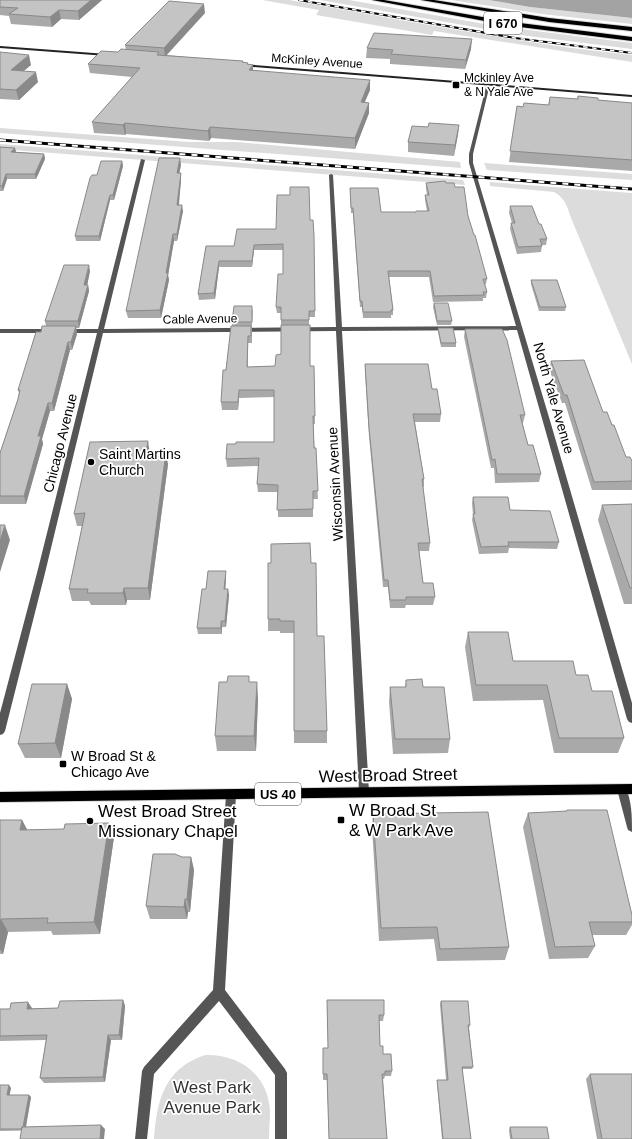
<svg xmlns="http://www.w3.org/2000/svg" width="632" height="1139" font-family="Arial,sans-serif">
<style>
.green{fill:#dcdcdc}
.water{fill:#a3a3a3}
.lines{fill:none;stroke-linecap:round;stroke-linejoin:round}
.primary-casing{stroke:#dbdbdb;stroke-width:2}
.highway-casing{stroke:#dbdbdb;stroke-width:2}
.street{fill:#555;fill-rule:evenodd}
.secondary{fill:#222;fill-rule:evenodd}
.primary{fill:#000;fill-rule:evenodd}
.highway{fill:#000;fill-rule:evenodd}
.rail-far1-casing{stroke:#000;stroke-width:2}
.rail-casing{stroke:#000;stroke-width:3}
.rail-far1{stroke:#fff;stroke-width:1.5;stroke-dasharray:4.5;stroke-linecap:butt}
.rail{stroke:#fff;stroke-width:2;stroke-dasharray:6;stroke-linecap:butt}
.wall{fill:#a9a9a9}
.shaded-wall{fill:#898989}
.building{fill:#c4c4c4;stroke:#898989}
.poi-dot{fill:#000;stroke:#fff;stroke-width:1.5}
.labels{text-anchor:middle;stroke-width:3.5;stroke-linejoin:round;paint-order:stroke}
.far-street-label{font-size:12px;fill:#000;stroke:#fff}
.far-poi-label{font-size:12px;fill:#000;stroke:#fff;text-anchor:start}
.shield{fill:#fff;stroke:#4c4c4c;stroke-width:1}
.shield-label{font-size:13px;font-weight:bold;fill:#000}
.street-label{font-size:14px;fill:#000;stroke:#fff}
.poi-label{font-size:14px;fill:#000;stroke:#fff;text-anchor:start}
.near-street-label{font-size:17px;fill:#000;stroke:#fff}
.near-poi-label{font-size:17px;fill:#000;stroke:#fff;text-anchor:start}
.near-park-label{font-size:17px;fill:#333;stroke:#fff}
</style>
<rect width="100%" height="100%" fill="#fff"/>
<path class="green" d="M262,0h27c114,20 228,43 343,55v7l-198,-31 -2,4 -116,-20 3,-5z
M320,0h29l147,26 136,17v6l-112,-14z
M451,0h38l41,7 102,11v6l-90,-10z
M0,128l190,14h47l223,20 1,6 -461,-35z
M0,144l463,36 2,5 -465,-36z
M484,163l148,11v6l-145,-10z
M490,182l142,11v171l-61,-146c-4,-12 -6,-20 -17,-26l-64,-6z
M205,1055c34,-1 63,19 65,56 0,9 -1,19 -1,28h-115c3,-39 10,-70 51,-84z"/>
<path class="water" d="M489,0h143v18l-102,-11z"/>
<g class="lines">
<g class="primary-casing">
<path id="primary" d="M632,784v10l-632,8v-10z"/>
</g>
<g class="highway-casing">
<path id="highway" d="M372,0h12l128,22 120,15v4l-120,-15z
M421,0h13l115,18 83,9v4l-83,-9z"/>
</g>
<path class="street" d="M487,83l3,1 -17,70v9l78,261 81,279v20l-3,-1 -2,-3 -110,-389 -175,1 27,461 -2,3 -3,1 -3,-1 -2,-3 -23,-461 -233,2 -58,240 -40,158 -2,3 -3,1v-22l37,-140 60,-240h-30l-3,-2 3,-2h31l43,-170 4,1 -41,169 232,-2 -7,-152 2,-1 2,1 9,152 174,-1 -47,-163v-9z
M0,329h51l3,2 -3,2h-51z
M622,785l3,1c7,15 7,30 7,46l-4,-2 -1,-3 -10,-38 2,-3z
M231,791l3,1 2,3 -11,195 60,79 2,4v66h-12v-64l-56,-74 -65,73 -7,65h-12l7,-68 2,-4 69,-77 13,-195 2,-3z"/>
<path class="secondary" d="M0,46l107,8 2,1 -2,1 -107,-8z
M242,64l390,31v2l-391,-31z"/>
<use href="#primary" class="primary"/>
<use href="#highway" class="highway"/>
<g class="rail-far1-casing">
<path id="rail-far1" d="M299,0l216,38 117,15"/>
</g>
<g class="rail-casing">
<path id="rail" d="M0,140l632,49"/>
</g>
<use href="#rail-far1" class="rail-far1"/>
<use href="#rail" class="rail"/>
</g>
<path class="wall" d="M0,0h102l-23,20 -18,-1 -9,8 -41,-3 -2,-8 -9,-1z
M205,13l-39,42 77,7 5,2 5,1v5l117,20 -5,12 4,1v10l-14,36 -144,-11 -2,3 -83,-7 -1,1 -31,-2 -2,-11 40,-45 -42,-4 -2,-9 30,-12 8,-2 -1,-5z
M367,48l104,1 -6,20 -75,-5v-5l-24,-1z
M0,52l31,13 -8,6 15,11 -19,18 -19,-1z
M578,96l20,4 34,3v68l-123,-9 8,-56 6,1 25,-2 2,-8 27,2z
M459,125l-5,31 -46,-4v-10l20,-15z
M0,147l15,1 1,4 28,2 1,5 -9,20h-29l-4,12h-3z
M122,161l1,5 -9,34h-4l-10,41h-24l-1,-5 22,-61z
M181,165l-2,8 2,7 -2,25 4,6 -6,30h-3l-6,34 1,5 -8,38h-33l-2,-7z
M426,183h20l9,4 13,29 19,63 -1,5h-1l2,8 -1,6h-3v3l-50,1 -4,-25h-40l4,33v5h-2v3h-28l-1,-11h-2l-7,-94h-2l-1,-25 31,24h35l11,-1 -2,-11v-5h2l-1,-7z
M510,206l37,33 -1,6h-4l-1,7 -24,2 -7,-25 1,-6h1l-3,-10z
M310,220l4,15 1,82h-6v8l1,41h4l1,58h-2l5,75h-5v18h-35v-25h-20l-1,-8 2,-18 -32,1 -1,-8 10,-15 38,-2v-45l-35,1 -1,12h-16l-1,-8 11,-76v-4l21,-12 -1,16v17h-4v24l27,-1 6,-12v-41h-4l-1,-6 7,-33v-24h-29l-2,17h-33l-4,32 -16,1 -1,-6 8,-48h28l42,-17z
M90,271l-3,14h1l1,6 -10,37h-3l1,6 -5,16h-2l-16,61h-4l-8,28 1,5 -17,60h-26v-51l18,-54 1,-6 -1,-3 23,-58 5,-6 -1,-5z
M531,280l35,27 -1,4h-26l-8,-27z
M434,303l18,18 -1,4h-14l-4,-18z
M438,328l18,15v4h-15l-3,-15z
M465,329l60,86 -2,8h-1l6,22 13,29 -2,8 -44,1 -1,-15h-3l-27,-131z
M551,361l52,51 9,13 14,32 6,4v29h-40l-27,-87h-3l-13,-34z
M365,364l67,25 9,25 -1,8h-25l9,57v8h-1l7,56 -1,8h-10l4,32 12,14 -2,8h-27l-1,3h-15l-2,-21h-5l-14,-151 -4,-64z
M150,452l18,12 -18,136h-23l-1,5h-35l-2,-4h-17l-3,-12 13,-63h-5l-3,-12z
M473,497l37,13 49,32 -2,7 -48,-1 -1,5 -29,1 -7,-34 1,-5 -1,-12z
M632,504v100h-8l-26,-84 4,-15z
M311,563l6,73 10,95v12h-33v-110h-14v-2h-12v-12z
M226,577l-1,12 4,6 -3,32h-4v7h-24l-1,-6 9,-39z
M468,632l45,29 63,14 16,16 32,47 -6,15h-64l-11,-53 -70,1 -8,-54z
M249,676v6l9,16 -2,53h-39l-2,-15 12,-54z
M406,680l17,7 27,52 -2,14 -55,1 -4,-52 1,-15h15z
M67,684l5,15 -11,59h-36l-7,-14z
M567,810l65,105v10l-6,10h-34l3,11 -7,12 -39,1 -26,-132 5,-14 38,-1z
M373,814l136,133 -4,13 -68,1 -3,-22 -55,2 -7,-113z
M0,820h22l5,10 87,7 -14,97 -47,1 -2,-4 -43,1 -5,22h-3z
M182,857h9l3,13 -4,42h-2l-1,7h-37l-4,-13z
M123,1000l2,6 -3,34h-11l-6,42 -61,1 -4,-5 6,-38 -46,1v-32l58,-1z
M441,1001l29,24 -1,3 4,39 -1,2h-10l9,70h-29l-5,-56v-3h9l-6,-76z
M327,1006l57,9 -1,6h-4l1,25 3,8 9,17 -1,5h-6l-1,3h-1l4,60h-58l-2,-59h-4v-32h5z
M590,1074l42,65h-35l-11,-60z
M0,1085l11,3 -2,7h20l2,2 -5,30 79,2 -105,2z
M510,1127l39,12h-39l-1,-9z"/>
<path class="shaded-wall" d="M91,0h11l-23,20 -1,-9z
M204,4l1,9 -40,44 -1,-9z
M59,10l2,9 -9,8 -2,-10z
M472,39l-1,10 -6,20 1,-9z
M29,55l2,10 -18,15 -2,-10z
M253,65v9l-4,-4z
M36,72l2,10 -19,18 -3,-10z
M370,80v10l-10,22 1,-10z
M369,103v10l-14,36v-11z
M125,123l1,11 -1,1 -2,-10z
M459,125l-1,10 -4,21 1,-11z
M210,127l1,11 -2,3 -1,-10z
M15,148l1,5 -5,-1z
M44,154l1,5 -9,20 -1,-5z
M180,158l1,7 -3,15 -1,-7z
M122,161l1,5 -9,34 -1,-5z
M181,173v7l-3,31 -1,-6z
M6,174l1,5 -4,12 -1,-5z
M110,195v5l-10,41 -1,-5z
M182,205l1,6 -6,30v-7z
M173,234l1,7 -6,34 1,5 -8,38 -1,-8z
M254,245v5l-2,17v-6z
M219,261v6l-4,32 -1,-6z
M89,265l1,6 -4,20 -2,-6z
M88,285l1,6 -10,37 -1,-7z
M76,326l1,8 -5,16 -1,-8z
M68,342l2,8 -16,61 -2,-8z
M239,390v8l-1,12v-8z
M48,403l2,8 -8,28 1,5 -17,60 -2,-8 14,-60z
M148,441l2,13 -4,-2z
M166,452l2,12 -18,136 -2,-12z
M5,525l5,15 -10,32v-31z
M226,571v6l-1,18 -1,-6z
M124,588l3,12 -1,5 -3,-12z
M228,589l1,6 -3,32 -1,-6z
M221,621l1,6v7l-1,-6z
M257,682l1,16 -2,53 -2,-15z
M67,684l5,15 -11,59 -6,-15z
M22,820l7,13 -9,-3z
M109,823l5,14 -14,97 -6,-12z
M191,857l3,13 -4,42 -3,-13z
M185,899l3,13 -1,7 -3,-12z
M1,919l7,13 -5,22 -3,-5v-27z
M123,1000l2,6 -3,34 -3,-5z
M28,1002l4,6 -1,6 -4,-5z
M108,1035l3,5 -6,42 -2,-5z
M9,1085l2,3 -2,10 -2,-3z
M29,1095l2,2 -6,34 -2,-2z
M101,1125l4,4 -1,10h-4z"/>
<path class="building" d="M0,0h91l-13,11 -19,-1 -9,7 -41,-3 9,-6 -18,-1z
M169,1l35,3 -40,44 -39,-3z
M374,33l98,6 -6,21 -75,-6 2,-4 -26,-2z
M121,49l38,3 -2,3 86,6 -1,1 6,1 -1,1 6,1 -4,5 121,10 -9,22 8,1 -14,35 -145,-11 -2,4 -83,-8 -2,2 -31,-3 48,-54 -52,-4 13,-13 17,1z
M0,52l29,3 -18,15 25,2 -20,18 -16,-1z
M578,96l20,2v2l34,3v57l-122,-9 7,-45 6,1 1,-4 25,2 1,-8 28,2z
M429,123l30,2 -4,20 -47,-3 4,-16 16,1z
M0,147l15,1 -4,4 33,2 -9,20h-29l-4,12h-2z
M159,158h21l-3,15h4l-4,32h5l-5,29h-4l-7,39h2l-8,37 -34,1z
M101,161h21l-9,34h-3l-11,41h-24l15,-58 2,-3h5z
M445,181l1,2h8l1,4h9l4,29 6,19h1l12,44h-4l4,13h-4l1,3 -50,1 -4,-25h-42l5,39h-2v2h-28l-1,-11h-2l-7,-93h-2l-1,-20h28l3,24h35v-1h13l-4,-16h4l-3,-12z
M290,187h19l1,33h3l1,15 1,76h-6v9h-28v-13h-5l2,-33h5v-30l-29,1 -2,16h-33l-5,32 -16,1 8,-48h28l3,-17h39l1,-34h13z
M510,206h22l7,18h2l6,15h-7l2,7 -24,1 -7,-24h4z
M64,265h25l-5,20h4l-10,36h-33z
M531,280h26l9,27h-26z
M434,303h14l4,18h-15z
M234,306h18v16h-20z
M281,325h29v41h4l1,50h-2l1,32h2l2,43h-5v18l-36,1 1,-25 -21,-1 2,-26 -33,1 1,-15h9v-2h38v-52h-35l-1,12h-17l2,-32h3l5,-44h20v10h-3l-1,31 28,-1 1,-11 5,-1z
M42,326h34l-5,16h-3l-16,61h-4l-10,33h3l-17,60h-24v-43l18,-54 2,-9h-2l18,-58h5z
M438,328h15l3,15h-15z
M465,329h37l5,11 18,75h-5l8,30h5l8,29h-44l-2,-15 -3,1z
M584,360l19,52h4l5,13h2l12,32h4l2,4v20l-38,1 -27,-87h-3l-13,-34z
M365,364h63l4,25h5l4,25h-28l11,65h-2l8,64h-12l5,40h10l2,14h-29v3h-16l-2,-20h-4l-15,-152z
M148,441l-2,11h20l-18,136h-24l-1,5h-36l1,-4h-19l16,-76 -11,1 16,-72z
M473,497h35l2,13 40,1 9,31h-51l1,4 -28,1 -8,-33h2z
M632,504v84h-2l-28,-83z
M0,525h5l-5,16z
M310,543l1,20h5l1,73h7l3,95h-33v-110h-14v-2h-12v-56h3v-19z
M208,571h18l-2,18h4l-3,32h-4v7h-24l5,-39h4z
M468,632h40l5,29h60l3,14h12l4,16h20l12,47h-65l-12,-53h-71z
M228,676h21v6h8l-3,54h-39l4,-54h8z
M422,679l1,8h21l6,52h-55l-5,-52h16v-7z
M32,684h35l-12,59 -37,1z
M567,810h40l25,105v7h-43l6,24 -40,1 -27,-134 39,-2z
M488,812l21,135 -69,2 -3,-22 -56,1 -8,-114z
M0,820h22l-2,10 44,-1 1,-5 44,-1 -15,99 -47,1 1,-5 -47,1 -1,3z
M153,854h22l7,3h9l-4,42h-2l-1,8 -38,-1z
M123,1000l-4,35h-11l-5,42 -63,1 7,-43 -47,1v-27h10l1,-6 17,-1 -1,7 31,-1 2,-7z
M327,1000h57v15h-5l1,31h3v8h8l1,17h-7v3h-3l5,65h-58l-2,-65h-4v-26h5z
M441,1001h27l2,24h-2l5,42h-11l9,72h-28l-6,-59h11z
M590,1074h42v65h-30z
M0,1085h9l-2,10h22l-6,32h-1l-1,2h-21z
M101,1125l-1,14h-80l2,-12z
M510,1127h37l2,12h-37z"/>
<g class="poi-dot">
<rect x="452" y="81" width="8" height="8" rx="2"/>
<circle cx="91" cy="462" r="4"/>
<rect x="59" y="760" width="8" height="8" rx="2"/>
<rect x="337" y="816" width="8" height="8" rx="2"/>
<circle cx="90" cy="821" r="4"/>
</g>
<g class="labels">
<g class="far-street-label">
<text transform="translate(317 61) rotate(4)" y="4">McKinley Avenue</text>
<text transform="translate(200 319) rotate(-1)" y="4">Cable Avenue</text>
</g>
<g class="far-poi-label">
<text x="464" y="82">Mckinley Ave<tspan x="464" dy="14">&amp; N Yale Ave</tspan></text>
</g>
<g class="shield">
<rect x="484" y="12" width="38" height="22" rx="3"/>
<rect x="255" y="783" width="46" height="22" rx="3"/>
</g>
<g class="shield-label">
<text x="503" y="28">I 670</text>
<text x="278" y="799">US 40</text>
</g>
<g class="street-label">
<text transform="translate(554 398) rotate(74)" y="5">North Yale Avenue</text>
<text transform="translate(60 443) rotate(-76)" y="5">Chicago Avenue</text>
<text transform="translate(335 484) rotate(-93)" y="5">Wisconsin Avenue</text>
</g>
<g class="poi-label">
<text x="99" y="459">Saint Martins<tspan x="99" dy="16">Church</tspan></text>
<text x="71" y="761">W Broad St &amp;<tspan x="71" dy="16">Chicago Ave</tspan></text>
</g>
<g class="near-street-label">
<text transform="translate(388 775) rotate(-1)" y="6">West Broad Street</text>
</g>
<g class="near-poi-label">
<text x="349" y="816">W Broad St<tspan x="349" dy="20">&amp; W Park Ave</tspan></text>
<text x="98" y="817">West Broad Street<tspan x="98" dy="20">Missionary Chapel</tspan></text>
</g>
<g class="near-park-label">
<text x="212" y="1093">West Park<tspan x="212" dy="20">Avenue Park</tspan></text>
</g>
</g>
</svg>
